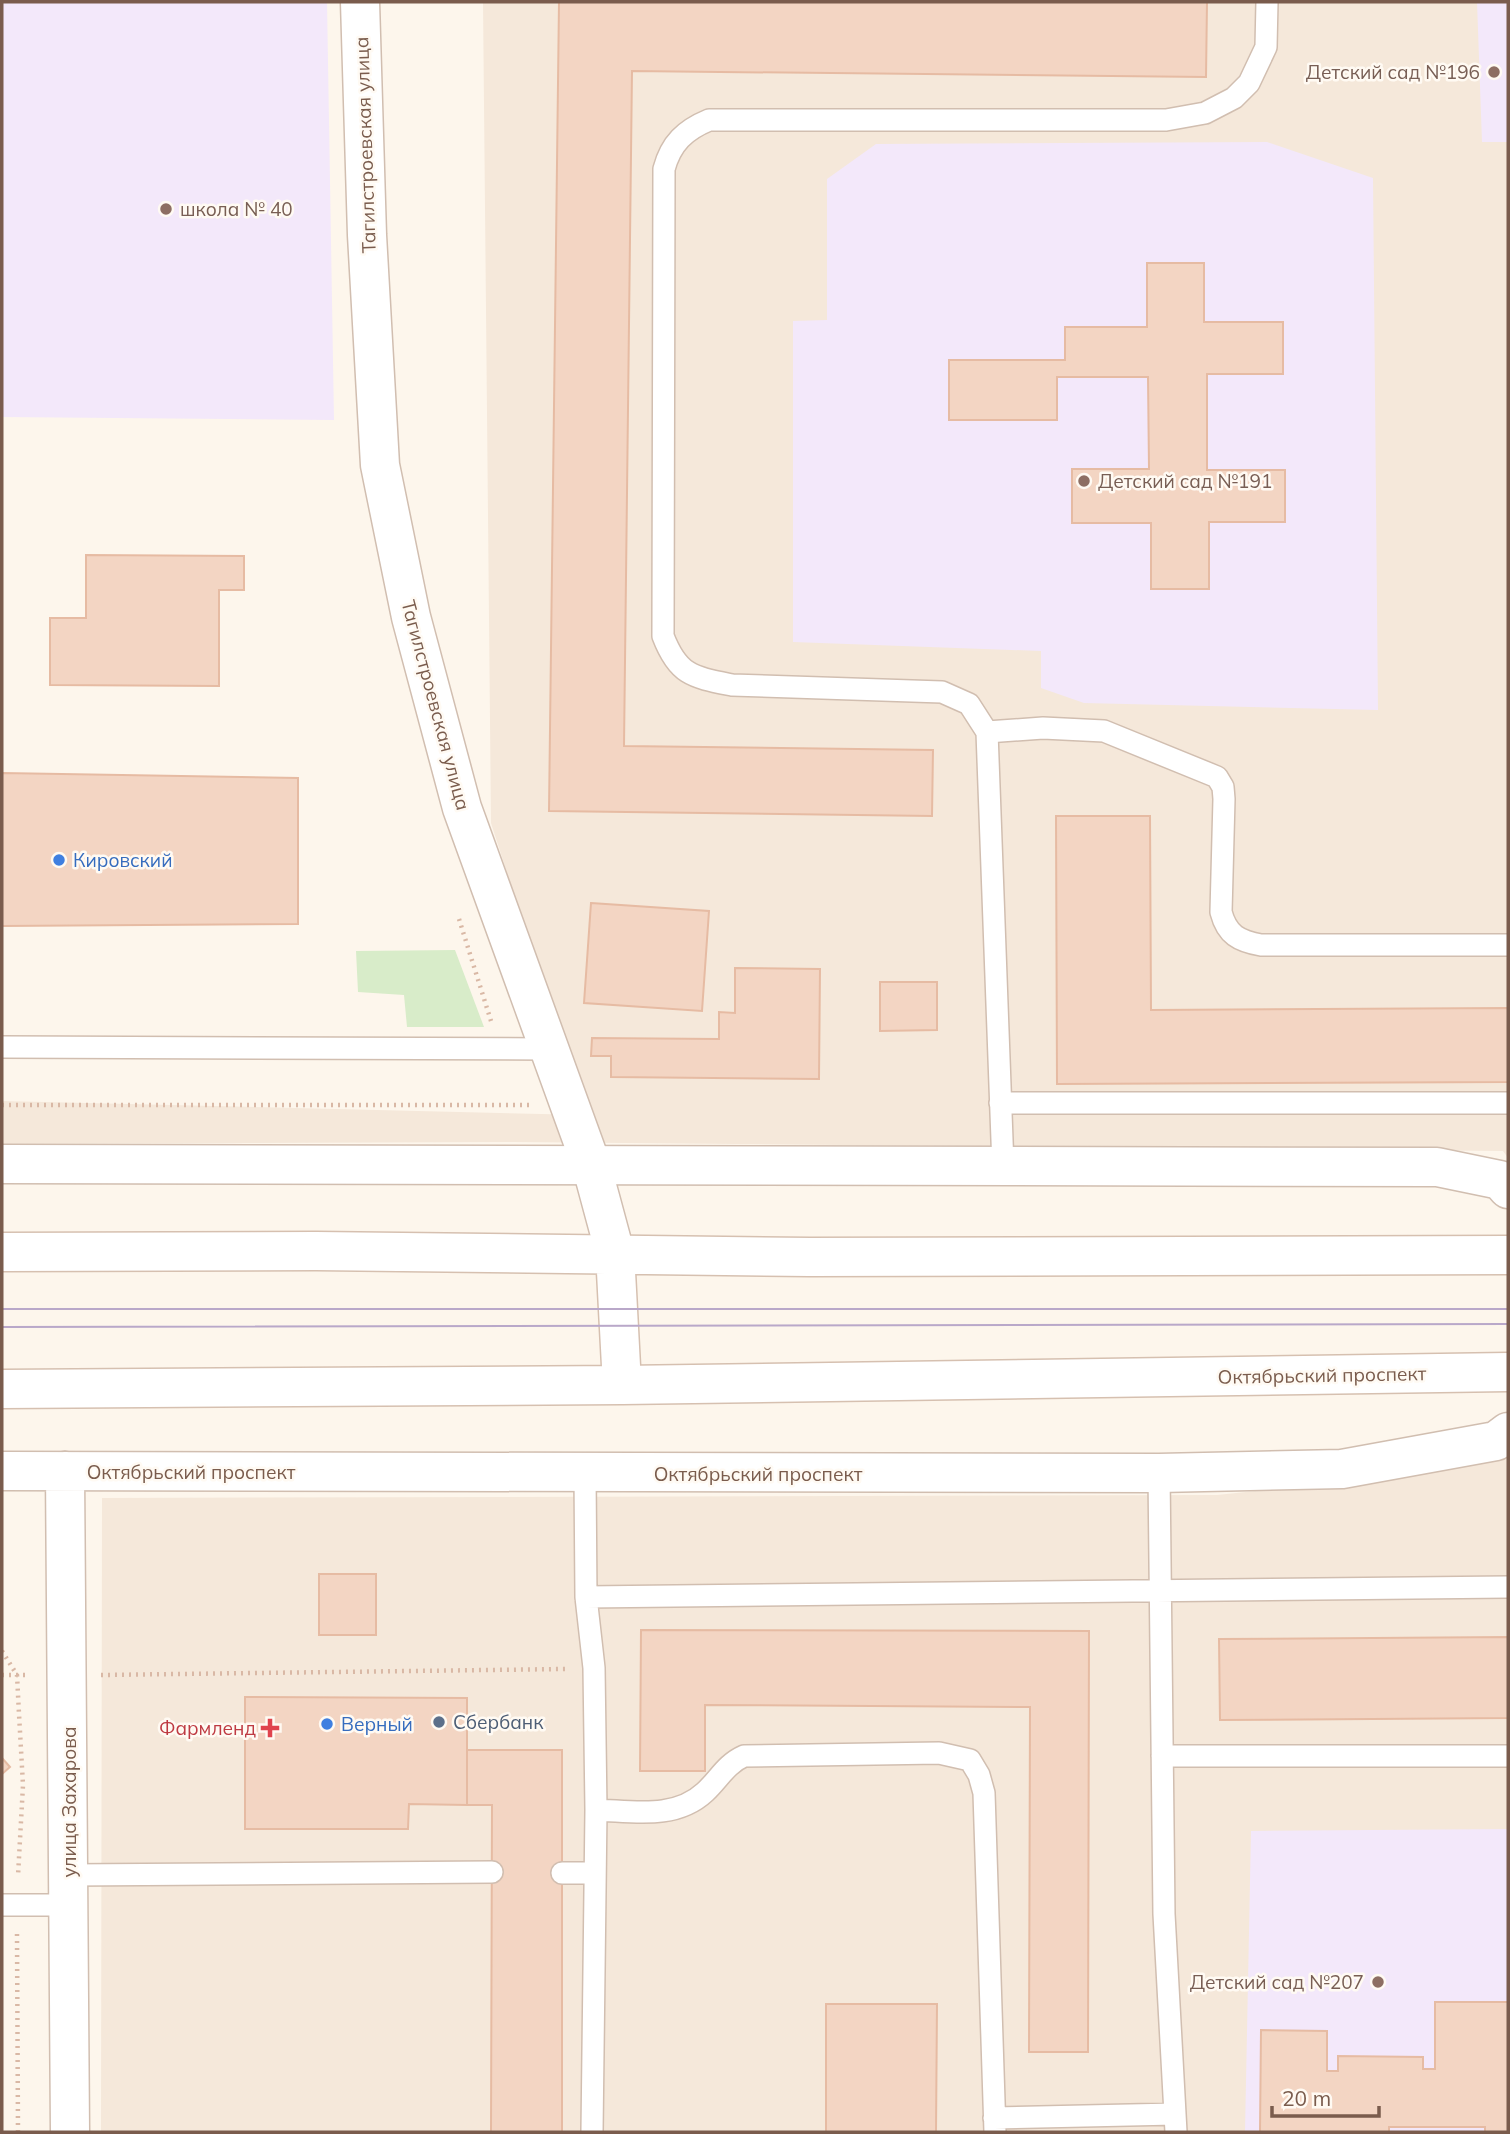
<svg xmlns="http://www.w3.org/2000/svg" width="1510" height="2134" font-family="Mulish,sans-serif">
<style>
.residential{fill:#f5e8da}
.education{fill:#f3e8fa}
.green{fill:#d8ecc9}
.building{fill:#f3d5c3;stroke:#e6bba3;stroke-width:2}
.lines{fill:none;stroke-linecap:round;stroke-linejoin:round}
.service-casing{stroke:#d1beb0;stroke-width:24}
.minor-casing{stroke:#d1beb0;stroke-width:41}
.tertiary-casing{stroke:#d1beb0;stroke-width:41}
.secondary-casing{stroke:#d6c0b0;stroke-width:41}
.path{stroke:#d9b8a5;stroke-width:4.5;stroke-dasharray:2 5;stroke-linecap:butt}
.service{stroke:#fff;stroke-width:21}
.minor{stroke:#fff;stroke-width:38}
.tertiary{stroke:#fff;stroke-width:38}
.secondary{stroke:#fff;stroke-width:38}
.tram{stroke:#b9a8c9;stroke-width:2}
.education-dot{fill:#8d6e63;stroke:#fffaf3;stroke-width:2.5}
.shop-dot{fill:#3f7fe0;stroke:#fffaf3;stroke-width:2.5}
.service-dot{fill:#5c6f8a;stroke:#fffaf3;stroke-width:2.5}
.health-dot{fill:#e0444e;stroke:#fffaf3;stroke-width:2.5}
.labels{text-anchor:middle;stroke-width:5;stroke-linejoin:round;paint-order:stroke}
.education-label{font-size:19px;fill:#785e54;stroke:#fffaf3;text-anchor:end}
.street-label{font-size:19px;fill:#7a5c4d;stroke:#fffaf3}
.shop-label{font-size:19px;fill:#366cbe;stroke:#fffaf3;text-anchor:start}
.service-label{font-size:19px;fill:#4e5e75;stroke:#fffaf3;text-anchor:start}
.health-label{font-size:19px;fill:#be3a42;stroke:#fffaf3;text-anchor:end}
</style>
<rect width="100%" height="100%" fill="#fdf6ec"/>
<path class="residential" d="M483,2h1025v1156l-5,-7 -990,-9 -511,2v-43l583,14 -94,-292z
M1508,1452v680h-1407l1,-634 1115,-3 220,-23z"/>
<path class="education" d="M2,2h325l7,418 -332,-3z
M1477,2h31v140h-26z
M1267,142l106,36 5,532 -294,-7 -43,-15v-37l-248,-9v-321l34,-1v-141l49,-35z
M1508,1829v303h-263l6,-301z"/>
<path class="green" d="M455,950l29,77h-77l-3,-32 -46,-3 -2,-41z"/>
<path class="building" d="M559,2h648l-1,75 -574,-6 -8,675 309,4 -1,66 -383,-5z
M1147,263h57v59h79v52h-76v96h78v52h-76v67h-58v-66h-79v-54h77l-1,-92h-91v43h-108v-60h116v-33h82z
M86,555l158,1v34h-25v96l-169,-1v-67h36z
M2,773l296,5v146l-296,2z
M1056,816h94l1,194 357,-2v74l-451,2z
M591,903l118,8 -7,100 -118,-8z
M735,968l85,1 -1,110 -208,-2v-21h-20l1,-18 127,1v-27l16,1z
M880,982h57v48l-57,1z
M319,1574h57v61h-57z
M641,1630l448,1 -1,421h-59l1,-345 -325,-2v66h-65z
M1508,1637v81l-288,2 -1,-81z
M245,1697l222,1v107l-58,-1 -1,25h-163z
M467,1750h95v382h-71l1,-327h-25z
M2,1758l8,9 -8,7z
M1435,2002h73v130h-23v-5h-96v5h-129l1,-102 66,1v40h11v-15l85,1v12h12z
M826,2004h111l-1,128h-110z"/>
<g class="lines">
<g class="service-casing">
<path id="service" d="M987,732l56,-4 61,3 113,46 6,10 1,12 -3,113c6,23 18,29 40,33h247
M2,1047l546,2
M1000,1103h508
M1003,1167l-16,-435 -18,-28 -27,-12 -210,-7c-40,-8 -54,-10 -69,-49l1,-467c7,-26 21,-39 45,-49h457l39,-7 29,-15 15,-15 17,-36 1,-45
M1159,1473l5,441 12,218
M585,1474l1,123 8,71 2,142 -4,322
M586,1597l922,-10
M1162,1756h346
M596,1810c37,1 79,10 109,-18 14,-13 21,-28 39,-36l195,-3 31,7 9,15 5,18 11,339
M562,1873h33
M70,1875l422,-3
M2,1905h68
M994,2118l181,-4"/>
</g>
<g class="minor-casing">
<path id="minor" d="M2,1164l1435,3 63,13 8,9
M2,1471l1157,2 183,-4 154,-28 12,-9
M65,1471l5,661"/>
</g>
<g class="tertiary-casing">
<path id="tertiary" d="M360,2l7,233 13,230 31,152 51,191 129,356 24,89"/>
</g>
<g class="secondary-casing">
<path id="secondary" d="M2,1252l314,-1 494,6 698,-2
M615,1253l7,132
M2,1389l620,-4 886,-13"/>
</g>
<path class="path" d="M459,919l32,102
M2,1105h529
M2,1651l15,24 2,39 4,71 -5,91
M2,1675h28
M101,1675l464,-6
M17,1934l1,198"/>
<use href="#service" class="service"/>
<use href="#minor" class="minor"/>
<use href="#tertiary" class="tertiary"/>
<use href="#secondary" class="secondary"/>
<path class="tram" d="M2,1309h1506
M2,1327l1506,-3"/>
</g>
<g class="education-dot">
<circle cx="1494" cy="72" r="7"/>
<circle cx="166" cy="209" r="7"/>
<circle cx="1084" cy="481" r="7"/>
<circle cx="1378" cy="1982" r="7"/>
</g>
<g class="shop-dot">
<circle cx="59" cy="860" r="7"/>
<circle cx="327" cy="1724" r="7"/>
</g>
<circle class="service-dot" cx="439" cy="1722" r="7"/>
<path class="health-dot" d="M266.5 1717.5h7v7h7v7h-7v7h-7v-7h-7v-7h7z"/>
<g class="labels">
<g class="education-label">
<text x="1480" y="79">Детский сад №196</text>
<text x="180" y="216" text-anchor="start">школа № 40</text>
<text x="1098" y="488" text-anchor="start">Детский сад №191</text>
<text x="1364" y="1989">Детский сад №207</text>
</g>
<g class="street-label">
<text transform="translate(365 145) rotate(-92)" y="7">Тагилстроевская улица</text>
<text transform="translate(436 705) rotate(75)" y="7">Тагилстроевская улица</text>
<text transform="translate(1322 1375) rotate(-1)" y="7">Октябрьский проспект</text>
<text x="191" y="1479">Октябрьский проспект</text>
<text x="758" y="1481">Октябрьский проспект</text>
<text transform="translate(69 1802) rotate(-90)" y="7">улица Захарова</text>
</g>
<g class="shop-label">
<text x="73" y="867">Кировский</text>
<text x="341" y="1731">Верный</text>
</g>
<g class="service-label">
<text x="453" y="1729">Сбербанк</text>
</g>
<g class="health-label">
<text x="256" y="1735">Фармленд</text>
</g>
</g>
<rect width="1510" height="2134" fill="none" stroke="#7a5c4d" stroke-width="7"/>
<path d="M1272 2106v10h107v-10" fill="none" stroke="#7a5c4d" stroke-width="3.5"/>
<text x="1282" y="2106" font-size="21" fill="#7a5c4d" stroke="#fffaf3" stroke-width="5" paint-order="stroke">20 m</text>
</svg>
